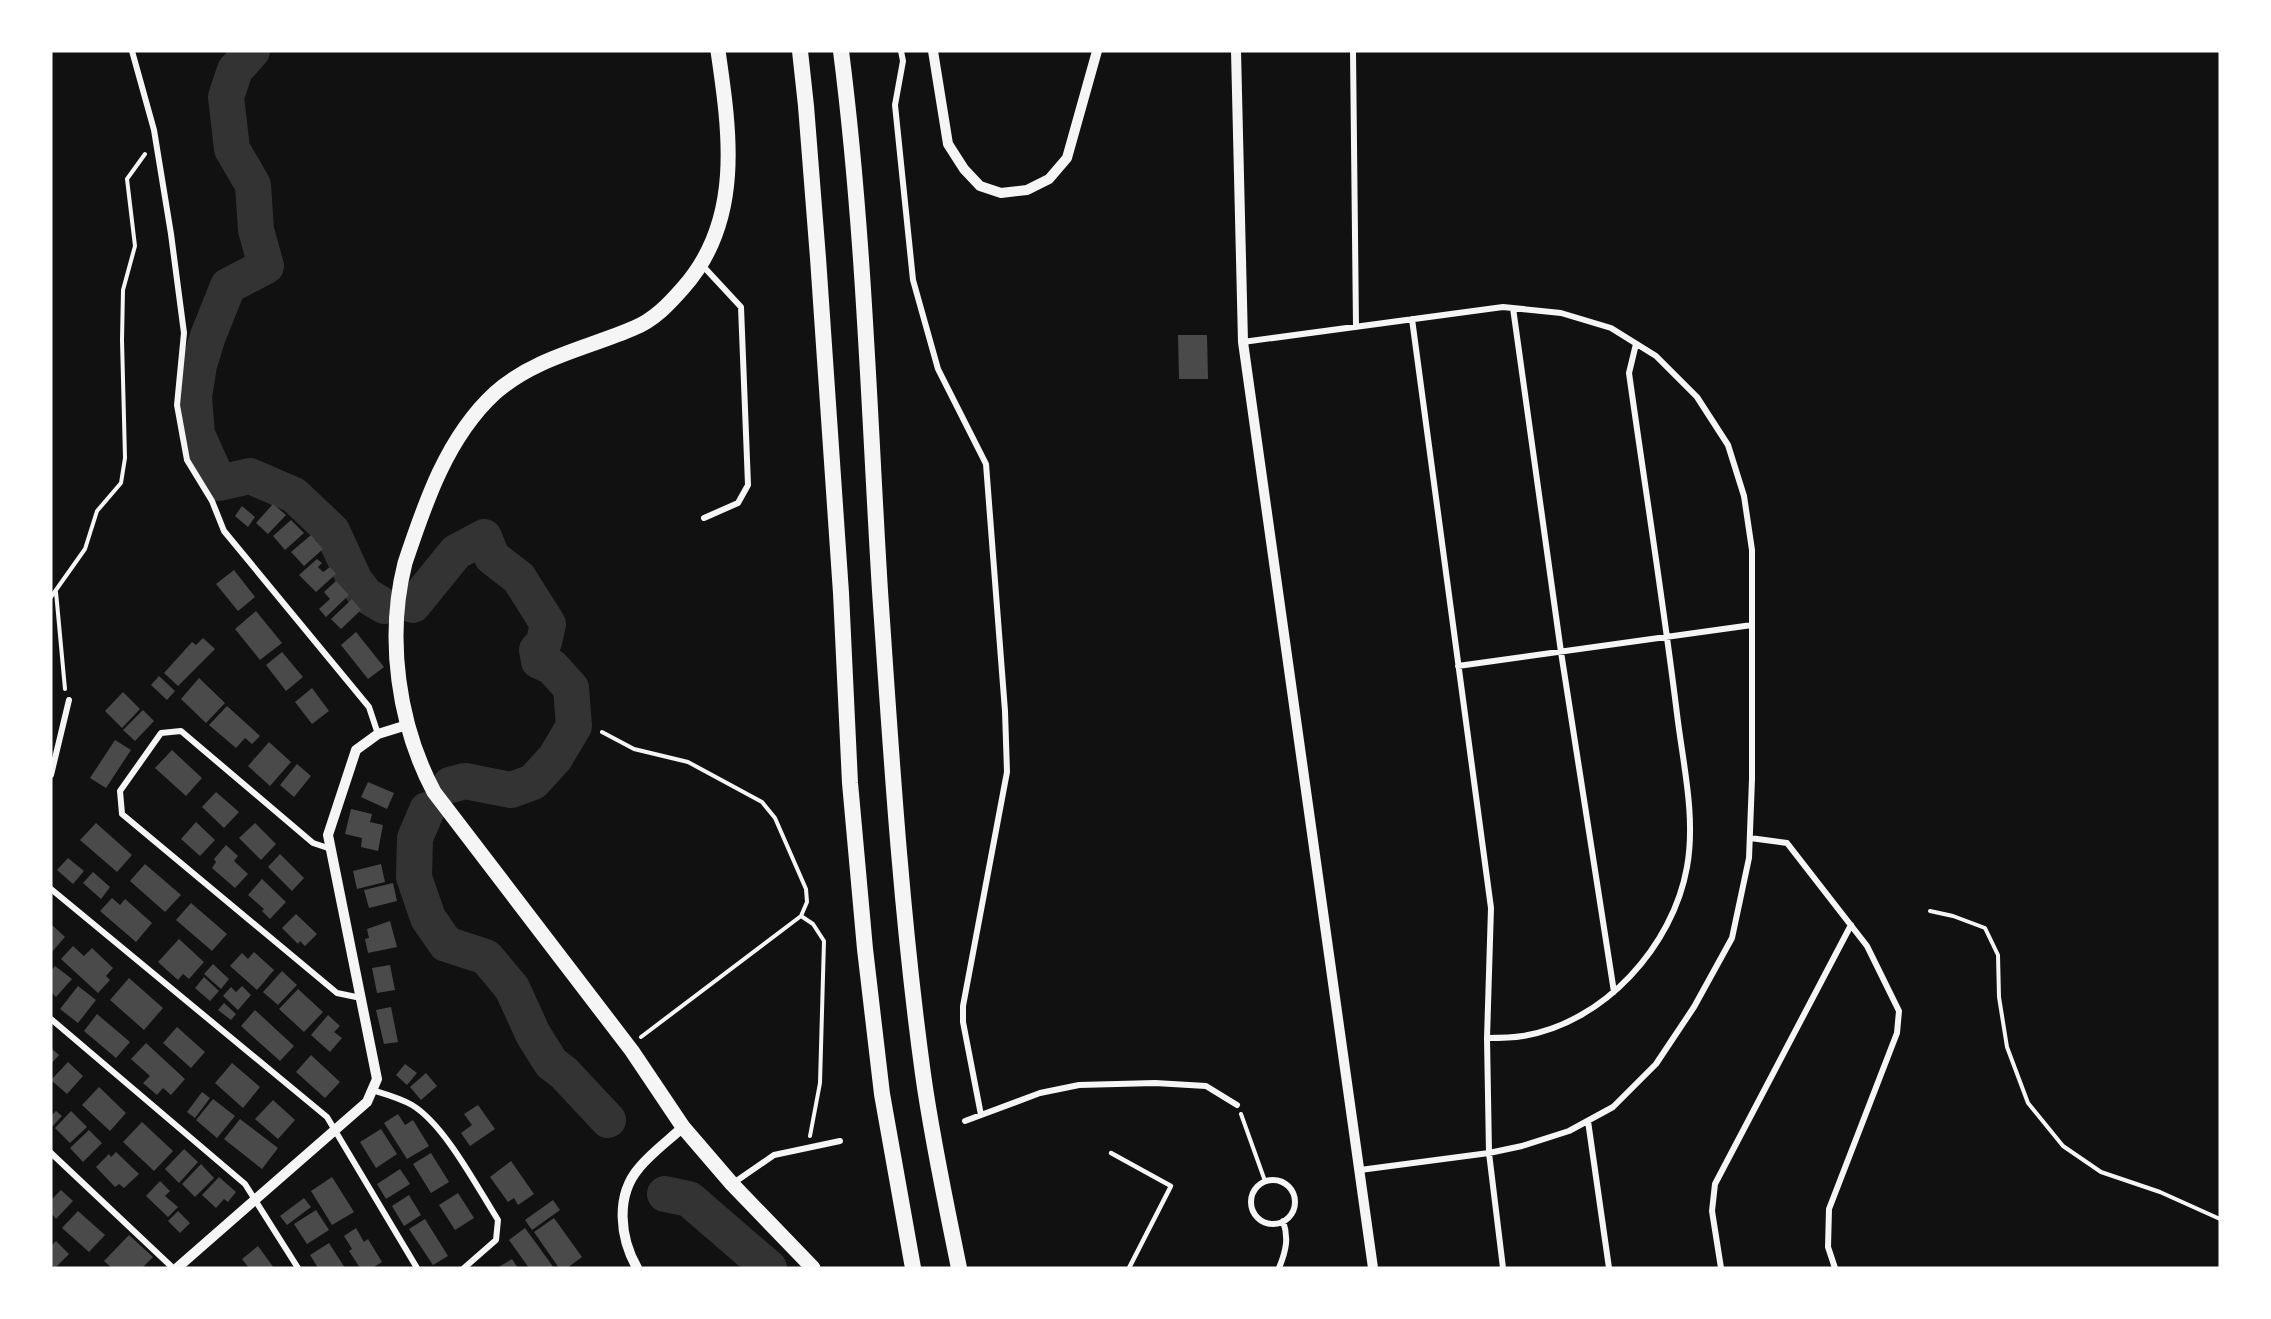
<svg xmlns="http://www.w3.org/2000/svg" width="2271" height="1319" font-family="'Titillium Web',sans-serif">
<style>
.lines{fill:none;stroke-linecap:round;stroke-linejoin:round}
.river{stroke:#333;stroke-width:36}
.building{fill:#4a4a4a}
.path{stroke:#f5f5f5;stroke-width:4}
.service{stroke:#f5f5f5;stroke-width:4.5}
.minor{stroke:#f5f5f5;stroke-width:6}
.tertiary{stroke:#f5f5f5;stroke-width:10}
.trunk{stroke:#f5f5f5;stroke-width:15}
.motorway{stroke:#f5f5f5;stroke-width:16}
</style>
<rect width="100%" height="100%" fill="#111"/>
<g class="lines">
<path class="river" d="M252,51l-17,19 -9,27 6,52 21,36 3,45 10,36 -38,20 -20,50 -9,29 -5,32 3,37 22,49 31,-7 44,19 38,36 23,50 11,14 18,11
M413,605l43,-53 28,-15 8,20 27,21 29,46 -4,18 -7,8 2,11 13,6 19,21 3,38 -19,32 -22,24 -22,8 -46,-9 -15,4
M427,810l-12,28 -1,39 14,41 18,26 40,13 26,31 21,46 18,29 13,10 44,47
M665,1194l24,5 80,69"/>
</g>
<path class="building" d="M1178,335h29l1,44h-29z
M273,504l13,11 -18,19 -12,-11z
M242,506l13,11 -7,10 -13,-11z
M291,520l13,13 -19,17 -12,-14z
M311,535l12,14 -19,17 -13,-14z
M317,559l5,4 -4,4 5,5 7,-5 6,7 -20,18 -17,-17z
M234,570l21,27 -17,14 -22,-27z
M336,581l13,14 -23,22 -7,-8 11,-10 -6,-7z
M352,599l9,11 -20,19 -10,-10z
M256,611l26,32 -22,17 -25,-31z
M356,632l28,35 -16,12 -27,-34z
M203,638l12,11 -37,37 -14,-13 28,-31 4,3z
M282,652l21,25 -17,14 -20,-26z
M159,676l16,15 -8,9 -16,-15z
M199,678l26,25 -19,20 -25,-24z
M312,688l17,23 -17,13 -17,-22z
M123,692l17,17 -18,19 -17,-17z
M227,706l33,30 -8,8 -7,-6 -9,10 -27,-23z
M143,710l11,11 -19,20 -12,-11z
M115,740l16,10 -25,38 -16,-10z
M269,742l22,20 -21,24 -22,-20z
M172,750l30,28 -16,18 -31,-28z
M297,764l14,12 -17,21 -14,-12z
M368,782l26,11 -7,16 -26,-12z
M216,792l23,20 -15,16 -22,-21z
M351,809l21,5 -2,8 13,3 -5,26 -17,-4 1,-9 -17,-4z
M196,822l19,18 -15,16 -19,-17z
M96,823l36,32 -15,17 -37,-32z
M255,823l21,21 -15,16 -22,-22z
M226,845l12,11 -4,5 14,13 -13,14 -23,-20 4,-6 -2,-3z
M280,854l24,24 -12,13 -24,-24z
M68,858l16,13 -11,13 -16,-14z
M145,864l36,31 -16,17 -35,-31z
M381,864l4,18 -28,7 -4,-18z
M93,872l17,15 -9,12 -18,-16z
M262,879l24,23 -16,17 -8,-8 2,-2 -16,-14z
M393,883l4,18 -28,7 -5,-18z
M112,898l8,7 5,-6 27,24 -16,19 -36,-31z
M191,903l36,31 -15,17 -36,-31z
M296,914l21,20 -12,12 -5,-5 -2,3 -16,-16z
M390,921l7,26 -29,6 -3,-14 4,-1 -2,-9z
M51,924l14,13 -14,16z
M179,939l25,23 -15,17 -6,-5 -5,6 -20,-18z
M73,946l11,10 8,-8 21,20 -7,8 4,4 -12,13 -37,-34z
M254,952l20,18 -17,20 -27,-24 12,-13 6,6z
M213,964l16,15 -8,10 -17,-15z
M390,965l5,25 -18,3 -5,-25z
M55,966l17,13 -16,18 -5,-5v-21z
M282,971l15,14 -19,20 -15,-13z
M204,977l15,14 -9,10 -15,-13z
M129,978l34,30 -19,22 -34,-30z
M78,986l18,14 -18,23 -18,-14z
M242,986l9,9 -13,15 -15,-14 8,-9 5,5z
M298,989l25,23 -19,20 -25,-23z
M224,1003l12,11 -5,6 -13,-10z
M391,1007l7,35 -14,2 -8,-34z
M255,1010l39,36 -14,15 -39,-35z
M97,1014l33,28 -14,16 -32,-27z
M328,1015l12,11 -6,6 8,6 -12,14 -19,-17z
M177,1027l28,25 -14,16 -28,-25z
M146,1043l39,36 -14,16 -8,-7 -6,7 -14,-12 7,-7 -19,-17z
M51,1048l8,7 -8,9z
M311,1055l29,27 -15,16 -29,-26z
M68,1062l15,14 -16,18 -16,-14z
M232,1063l28,24 -17,21 -28,-25z
M405,1064l12,9 -10,12 -11,-10z
M426,1073l11,13 -16,14 -11,-13z
M99,1087l27,26 -16,18 -28,-26z
M202,1092l8,6 -15,20 -8,-6z
M213,1099l22,17 -18,22 -21,-18z
M273,1100l22,20 -17,19 -23,-20z
M478,1105l17,24 -25,17 -9,-13 11,-8 -8,-11z
M56,1111l6,5 -11,12v-12z
M71,1111l16,16 -17,16 -15,-15z
M398,1114l7,11 8,-5 16,26 -22,13 -23,-36z
M240,1119l38,29 -16,21 -38,-30z
M142,1122l31,29 -19,20 -31,-29z
M381,1129l16,25 -21,14 -16,-26z
M89,1130l13,13 -19,19 -13,-14z
M184,1149l14,13 -19,21 -14,-14z
M116,1152l23,22 -15,14 -5,-4 -4,3 -19,-20 13,-13 2,3z
M431,1153l18,29 -18,11 -18,-29z
M511,1161l23,33 -16,11 -4,-7 -6,4 -18,-25z
M201,1164l13,14 -19,19 -13,-13z
M400,1169l10,15 -24,15 -9,-15z
M219,1177l17,15 -8,10 -4,-3 -8,9 -14,-13z
M332,1177l22,35 -22,13 -21,-34z
M160,1181l10,10 -5,5 13,11 -10,10 -22,-21z
M61,1190l12,11 -17,18 -5,-6v-13z
M458,1193l16,25 -19,12 -16,-25z
M409,1195l12,20 -17,11 -12,-20z
M304,1198l7,9 -24,18 -7,-9z
M553,1200l7,10 -28,20 -7,-10z
M316,1210l13,20 -22,14 -13,-20z
M78,1211l27,24 -16,17 -27,-24z
M178,1211l12,12 -10,10 -12,-12z
M554,1218l28,39 -15,11h-8l-25,-36z
M425,1219l23,37 -15,9 -24,-36z
M356,1228l8,14 4,-3 14,23 -10,6h-12l-11,-17 3,-2 -8,-13z
M525,1228l29,40h-25l-20,-28z
M129,1235l24,22 -11,11h-30l-8,-7z
M56,1241l13,13 -14,14 -4,-4v-20l1,1z
M329,1243l16,25h-27l-8,-13z
M258,1246l16,22h-25l-7,-9z
M512,1259l6,9h-21z"/>
<g class="lines">
<path class="path" d="M56,592l9,97
M51,597l34,-48 12,-38 24,-28 4,-25 -3,-118 1,-50 12,-44 -8,-67 18,-25
M602,732l32,17 54,13 74,40 13,16 31,71 1,13 -6,14 -160,121
M1930,911l23,5 32,12 13,27 1,42 8,50 21,56 35,43 38,26 59,20 60,27
M801,916l12,8 11,17 -4,142 -10,53
M1241,1114l24,67"/>
<path class="service" d="M1111,1153l60,33 -42,82"/>
<path class="minor" d="M132,51l22,79 17,104 13,99 -7,72 10,55 25,41 12,30 145,176 9,27
M901,51l2,10 -8,44 18,175 25,89 48,95 19,247 2,61 -44,234v16l18,93
M1353,51l3,276
M702,265l39,42 7,178 -10,18 -34,15
M1513,308l48,344 53,340
M1412,319l79,589 -4,130 2,115 14,115
M1243,342l260,-35 58,6 50,15 45,28 41,41 31,48 16,51 8,54v229l-3,79 -17,80 -38,69 -38,57 -43,43 -44,24 -47,15 -33,7 -129,17
M1458,666l294,-41
M51,775l18,-75
M1750,838l37,5 80,103 32,65 -2,22 -68,176 -1,38 7,21
M331,849l-18,-6 -132,-112 -20,2 -41,58 2,23 215,179 24,5
M51,889l276,228 90,151
M51,1019l194,165 53,84
M1487,1038c12,0 24,0 36,-2 81,-13 150,-90 164,-169 9,-50 -4,-103 -10,-153 -14,-114 -32,-227 -48,-341l7,-29
M372,1090c13,4 28,8 40,15 33,20 65,82 86,115l-2,20 -32,28
M965,1121l75,-28 39,-8 76,-2 51,3 31,19
M1588,1121l21,147
M51,1153l122,115
M1251 1202a22 22 0 1 1 44 0a22 22 0 1 1-44 0Z
M732,1184l42,-29 66,-14
M1279,1268c7,-17 10,-30 4,-47
M1721,1268l-9,-57 3,-27 136,-259"/>
<path class="tertiary" d="M933,51l15,93 16,25 16,17 21,7 26,-3 22,-11 18,-21 30,-107
M1236,51l7,291 130,926
M177,1268l190,-166 10,-23 -49,-244 28,-85 22,-16 29,-9
M637,1268c-17,-30 -22,-72 2,-100 12,-15 30,-28 44,-41"/>
<path class="trunk" d="M718,51c12,82 25,170 -35,237 -14,16 -29,32 -49,40 -46,20 -100,30 -139,65 -48,44 -70,110 -90,170 -19,75 -7,161 29,229l198,259 51,76 49,57 81,84"/>
<path class="motorway" d="M800,51l6,55 12,152 23,335 9,190 15,166 17,145 31,174
M841,51c23,179 28,360 39,540 11,161 21,323 43,483 9,65 23,130 36,194"/>
</g>
<rect width="2271" height="1319" fill="none" stroke="#ffffff" stroke-width="105"/>
</svg>
